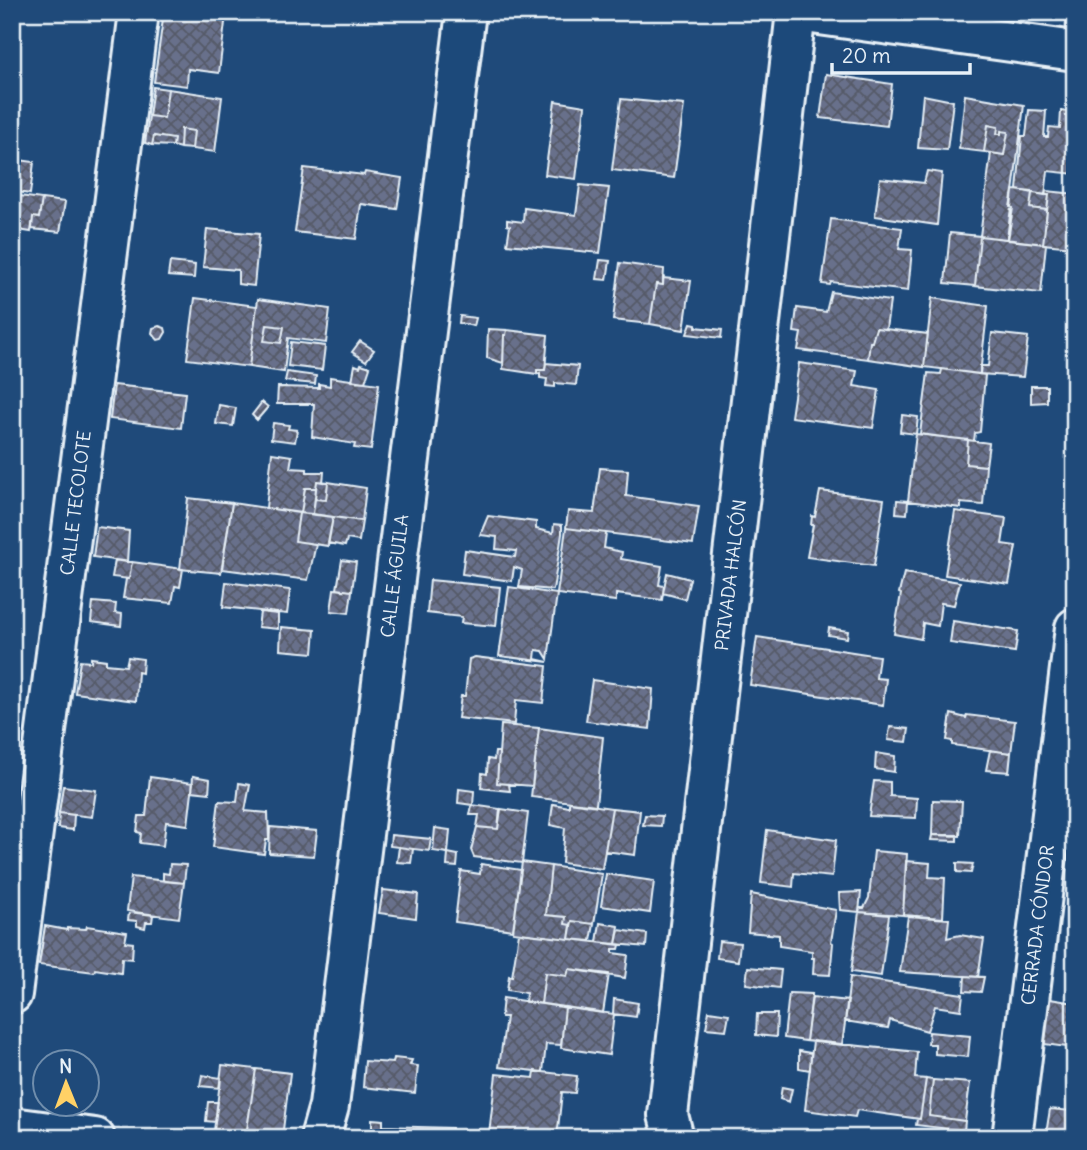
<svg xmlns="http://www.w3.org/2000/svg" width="1087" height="1150" font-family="Delius,sans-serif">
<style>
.building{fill:url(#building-cross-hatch);stroke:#e8f1f8;stroke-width:2;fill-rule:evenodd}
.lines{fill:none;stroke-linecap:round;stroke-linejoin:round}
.minor-casing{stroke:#e8f1f8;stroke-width:44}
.major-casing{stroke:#e8f1f8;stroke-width:44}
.minor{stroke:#1f4a7a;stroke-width:38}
.major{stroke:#1f4a7a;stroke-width:38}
.labels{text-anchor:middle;stroke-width:5;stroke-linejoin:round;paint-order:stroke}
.street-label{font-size:18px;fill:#e8f1f8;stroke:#1f4a7a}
</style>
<defs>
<pattern id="building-cross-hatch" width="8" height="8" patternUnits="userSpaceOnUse" patternTransform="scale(1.75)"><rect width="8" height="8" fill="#686f8b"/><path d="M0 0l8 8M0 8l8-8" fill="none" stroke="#555a67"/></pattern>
</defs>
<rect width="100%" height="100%" fill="#1f4a7a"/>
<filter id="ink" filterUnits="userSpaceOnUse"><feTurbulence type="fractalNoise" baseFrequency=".0143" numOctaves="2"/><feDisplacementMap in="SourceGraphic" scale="14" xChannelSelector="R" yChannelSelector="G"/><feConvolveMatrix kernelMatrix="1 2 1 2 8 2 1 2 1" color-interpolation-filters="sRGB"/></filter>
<g filter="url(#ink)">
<path class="building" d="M164,12l62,2 -7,59 -31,-4 -1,17 -33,-4z
M826,74l66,10 -5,42 -67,-8z
M153,87l15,2 -4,29 -15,-2z
M168,89l54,8 -7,55 -23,-3 2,-18 -13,-2 -1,19 -7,-2 1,-7 -20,-3 -2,9 -7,-2 4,-27 15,2z
M923,95l30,6 -6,49 -29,-2z
M965,95l59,10 -17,134 -27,-3 11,-83 13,2 4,-23 -7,-1v3h-4l1,-7 -10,-2 -4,27 -25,-3z
M621,99l63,6 -10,73 -62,-8z
M555,101l30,5 -9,73 -31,-4z
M1029,110l17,1 -2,26h4l1,-10 11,1 1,-17 14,2v61l-27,-3 -3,24 -28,-5 5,-54h4z
M988,125l10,2 -1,7h4v-3l7,1 -4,23 -20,-3z
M181,129l13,2 -2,18 -12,-1z
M154,136l20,3 -1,7 -21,-1z
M12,159l22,3 -4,32 -18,-3z
M304,168l60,7 1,-3 37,6 -5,31 -36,-5 -5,35 -61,-7z
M927,171l15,2 -5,52 -62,-9 5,-38 44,5z
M580,185l29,3 -9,65 -93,-9 3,-18 -3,-1v-5l16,2 1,-14 52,7z
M1013,190l19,2 -2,16 17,2 -4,34 -35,-4 5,-32 -3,-1z
M1046,191l29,3 -2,53 -30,-3 6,-49h-4z
M1032,193l17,2 -2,15 -17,-2z
M12,195l30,4 -3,19 -6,-1 -2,15 -19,-3z
M42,199l23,3 -5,30 -28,-3 1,-12 6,1z
M831,219l71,9 -3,21 13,1 -4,41 -77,-9 -1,3 -8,-1z
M207,229l52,5 -5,52 -16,-2v-14l-35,-3z
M950,233l30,3 -5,50 -30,-3z
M980,236l66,8 -5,49 -66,-7z
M600,260l10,1 -3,19 -10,-1z
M170,262l25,3 -1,13 -26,-2z
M620,263l44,6 -1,16 -7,-1 -6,40 -37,-4z
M663,278l28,3 -7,49 -34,-6 6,-40 7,1z
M831,292l59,9 -4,28 -10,-1 -4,14h-2l-2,17 -70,-9 3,-17 -7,-1 3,-24 29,4z
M195,298l62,8 -8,61 -62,-8z
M932,298l56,8 -8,68 -56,-7z
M258,299l72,10 -4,34 -38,-5 -4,34 -35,-5zM267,325l17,2 -3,16 -17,-2z
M460,316l16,2 -2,8 -15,-3z
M691,323l5,1v3l26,3 -1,8 -34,-4z
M267,325l17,2 -3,16 -17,-2z
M159,326l6,2 1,4 -4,7 -4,1 -6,-7 1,-5z
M876,328l52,6 -4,33 -56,-8 2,-17h2z
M488,329l19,1 -1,5h-2l-1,28 -16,-5z
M507,330l41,5 -3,35h-8v4l-34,-5 1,-34h2z
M992,333l36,4 -5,40 -43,-3v-8h8z
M360,341l14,9 -8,11 -14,-9z
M291,342l34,4 -3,24 -34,-4z
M546,363l32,3 -2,19 -21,-2v4l-9,-1 1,-7 -7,-1v-5l-3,1v-4h8z
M799,363l58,8 -3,15 25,4 -6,38 -82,-11z
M361,364l9,3 -5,15 -13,-1 3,-16 5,2z
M942,369l43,6 -5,57 -5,1 -1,8 -54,-7 8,-61 13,1z
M287,372l29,4 -1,8 -30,-3z
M330,377l49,7 -8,66 -17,-2 1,-4 -43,-7 2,-33h-37l1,-17 41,1v-4l11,2z
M114,385l71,8 -4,35 -71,-9z
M1031,386h16v16l-16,1z
M262,402l6,5 -11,13 -5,-5z
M219,405l17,3 -3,18 -17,-2z
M902,415l16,2 -2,17 -16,-2z
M273,423l16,2 -1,4 9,1 -2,12 -24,-3z
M916,434l52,6 -2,24 20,2 -3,39 -22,-2v5l-53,-7z
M968,440l21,3 -3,23 -20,-2z
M272,453l20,3 -2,12 17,1v3h17l-1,10 -6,-1 -1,7h-11l-4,25 -35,-5z
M600,468l28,2 -2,26 73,10 -6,38 -127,-16 2,-17 26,2z
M317,481l11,1 -2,18 -11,-1z
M328,482l38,6 -4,33 -49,-7 2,-15 11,1z
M305,488h11l-3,26 -12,-1z
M820,491l64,8 -10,67 -67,-9 6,-32h-2l1,-9 3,1z
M188,498l44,5 -11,70 -41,-4z
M897,500l11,1 -1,13 -11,-1z
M232,503l67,10 -4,28 21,3 -8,36 -86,-11z
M955,511l51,7 -4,26 14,2 -7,38 -64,-9z
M299,513l34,4 -5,29 -33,-5z
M488,516l48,6v7l17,4 1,-9 8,1v9l-9,56 -34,-3 3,-17 -8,-3 -2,14 -50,-7 3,-24 50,7 1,-6 -20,-2 1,-12 -17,-2z
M333,517l29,4 -3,20 -12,-2 -2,7 -17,-3z
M97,527l32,4 -2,31 -34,-5z
M566,528l40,5 -2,15 18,4 -1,7 41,7 -3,19 5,1 -2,14 -46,-6v7l-59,-7z
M115,560l17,2 -3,17 -17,-2z
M342,560l14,2 -4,29 -15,-2z
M132,562l51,7 -3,18 -5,-1 -3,17 -49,-5 3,-19h3z
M667,573l23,6 -5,20 -22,-6z
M904,573l56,9 -6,23 -13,-2 -3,23 -15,-3 -2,16 -27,-5 7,-40 -2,-1z
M430,580l70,7 -4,39 -35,-3 1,-6 -35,-4z
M226,582l64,8 -3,24 -64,-7z
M509,587l48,7 -9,65 -5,-8 -7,-1 -1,9 13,3 -49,-6z
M334,589l18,2 -3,22 -18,-2z
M93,602l23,2 -1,9 7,1 -1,12 -30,-4z
M260,612l18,2v15l-20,-2z
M953,621l65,10 -3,21 -65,-9z
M281,627l34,3 -2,23 -33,-3z
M829,628l19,3 -1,7 -19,-3z
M757,637l122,19 -3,22 10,1 -3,26 -133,-20z
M128,657l15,2 -1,14 -4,-1 -2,29 -61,-8 5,-32 11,1v-4l15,2v4l20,2z
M475,657l72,9 -4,37 -27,-3 -2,24 -56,-6 3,-22h4l4,-37z
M592,680l61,9 -3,40 -64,-8z
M951,714l15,4 1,-3 48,6 -4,32 -59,-8v-4l-5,-1z
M501,725l38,3 -7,58 -35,-3z
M890,727l19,2 -2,13 -19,-2z
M539,728l64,9 -7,68 -65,-8z
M990,750l21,3 -2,19 -23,-2z
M495,752h4l-2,31 12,1 1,7 -29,-3 1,-15 5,1 1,-15 6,1z
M876,753l19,3 -1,16 -19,-3z
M193,776l17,3 -1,14 -17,-2z
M150,777l43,6 -5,42 -22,-3 -3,24 -23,-3 1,-10 -4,-1 2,-16h7z
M874,781l16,1v14l27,2 -1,20 -47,-2z
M239,783l11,2 -5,26 23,2 1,27h-3l-2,14 -51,-7 6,-46 18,1z
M63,786l33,4 -4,27 -33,-4z
M459,789l15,2 -1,14 -15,-2z
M933,800l29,1 -2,35 -28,-1z
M569,802l43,6 -10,61 -40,-6 3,-35 -15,-3 3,-21 16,3z
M472,805l28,4 -2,20 -21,-2 2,-12h-9z
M612,808l28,3 -5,44 -30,-4z
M501,809l27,4 -6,50 -48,-6 -3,-7 6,-23 21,2z
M59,813l15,2 -1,15 -15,-2z
M645,815l17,1 -1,10 -18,-1z
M270,827l47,4 -3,25 -45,-3z
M435,828l15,2 -2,23 -15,-2z
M767,830l69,10 -4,37 -38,-4 -1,14 -32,-4z
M391,835l40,4 -2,12 -39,-5z
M932,835h25v6l-26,-1z
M399,847l14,2 -2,14 -14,-1z
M874,851l33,3 -4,61 -44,-3 1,-4h4l5,-10z
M448,853l10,2 -1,12 -10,-1z
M906,861l24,2 -1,14 16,1 -2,40 -40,-3z
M522,862l29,4 -5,49 20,2 -1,7 6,1 -2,14 -56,-7z
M957,863l16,1 -2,9 -14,-1z
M170,864l16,1 -2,18 -21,-2v-8l6,1z
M481,864l40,6 -8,60 -58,-8 6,-51 19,3z
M551,866l51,8 -8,50 -22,-3 -1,4 -6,-1 1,-7 -20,-2z
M606,874l48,7 -4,32 -49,-7z
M131,877l53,6 -5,35 -52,-7z
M383,890l35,4 -2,24 -37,-5z
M861,892l-2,20 -19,-2 -1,-17z
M751,894l85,16 -5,32 2,1 -3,32 -17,-1 1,-16h-2v-7l-33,-5v-11l-31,-3z
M129,912l24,3 -1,7h-6l-1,6 -8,-2v-5l-9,-1z
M859,912l30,3 -8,61 -30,-4z
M908,916l41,3 -2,19 13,-3 24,4 -6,38 -78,-5z
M572,921l22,3 -3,17 -22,-2z
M600,923l19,3 -3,18 -19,-2z
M45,926l22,4v-2l19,1 1,-3 40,6 -2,10 8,1 -1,16 -10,-1 -1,15 -26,-4 -1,3 -55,-7z
M619,930l28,4 -1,13 -30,-3z
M519,933l101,12 -1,4h-6v4l15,2 -3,23 -56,-9 -2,7 -22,-3 -4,31 -16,-2 1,-9 -19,-3 2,-14 3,1z
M719,941l21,2 -2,18 -21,-3z
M748,967l33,3 -2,18 -33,-4z
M569,969l40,5 -6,39 -62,-9 4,-31 22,3z
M965,976l19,1 -3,15 -17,-1z
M850,977l113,17 -2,16 -26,-4 -8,25 -37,-11 -2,8 -43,-7z
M789,993l23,1 -6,47 -22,-3z
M812,997l36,4 -6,44 -36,-4z
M503,998l62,9 -4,38 -15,-1 -3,28 -44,-5 7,-50h-5z
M614,999l24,4 -2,14 -23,-3z
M1050,999l25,4v45l-31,-4z
M565,1007l49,7 -5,41 -48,-7z
M709,1011l20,3 -3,16 -20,-2z
M757,1014h20l-1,23 -20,-2z
M929,1032l41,4 -2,21 -33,-3v-10h-7z
M813,1041l104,11 -2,26 11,1 -6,40 -63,-9 -2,7 -50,-7z
M799,1051l12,2 -1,17 -11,-2z
M394,1058l18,2 -2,5 8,1 -3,27 -52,-6 2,-26 28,2z
M222,1065l34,4 -10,67 -32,-5z
M256,1069l34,4 -8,65 -36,-2z
M535,1071l42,5 -2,17 -13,-1 -5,46h-45l-23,-4 7,-60 38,4z
M202,1075l19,3 -1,10 -20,-2z
M926,1079l7,1 -4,36 36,5 -1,10 -48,-6 1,-6h3z
M933,1080l37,3 -5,38 -36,-5z
M782,1087l10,2 -3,13 -9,-3z
M1075,1095v42l-29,-3 4,-25 22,2z
M208,1102h10l-3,20 -9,-1z
M372,1119l11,1v6l69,2v10h-75l-1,-9h-4z"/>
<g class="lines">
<g class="minor-casing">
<path id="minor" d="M12,994l127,-982
M12,1127l83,11
M320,1138l9,-32 137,-1094
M674,1138l-6,-23 128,-1103
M1012,1138l63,-510"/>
</g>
<g class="major-casing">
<path id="major" d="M798,12l277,39"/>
</g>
<use href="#minor" class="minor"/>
<use href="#major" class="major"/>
</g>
</g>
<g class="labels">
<g class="street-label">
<text transform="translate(76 503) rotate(-83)" y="6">CALLE TECOLOTE</text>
<text transform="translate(731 575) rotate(-83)" y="6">PRIVADA HALCÓN</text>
<text transform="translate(395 576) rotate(-83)" y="6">CALLE ÁGUILA</text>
<text transform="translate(1038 925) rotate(-83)" y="6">CERRADA CÓNDOR</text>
</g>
</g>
<rect width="1087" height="1150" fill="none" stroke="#1f4a7a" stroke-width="42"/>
<rect x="21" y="21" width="1045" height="1108" fill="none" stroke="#e8f1f8" stroke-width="2.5" filter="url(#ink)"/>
<g transform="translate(66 1083) rotate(359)"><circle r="33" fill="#1f4a7a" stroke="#6f8dac" stroke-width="2"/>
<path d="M0-5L12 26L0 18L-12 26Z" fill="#ffd166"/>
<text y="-10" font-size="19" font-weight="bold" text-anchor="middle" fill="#e8f1f8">N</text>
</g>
<path d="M832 63v10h138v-10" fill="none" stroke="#e8f1f8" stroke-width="3.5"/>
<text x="842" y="63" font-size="21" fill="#e8f1f8" stroke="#1f4a7a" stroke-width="5" paint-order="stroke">20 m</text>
</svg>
